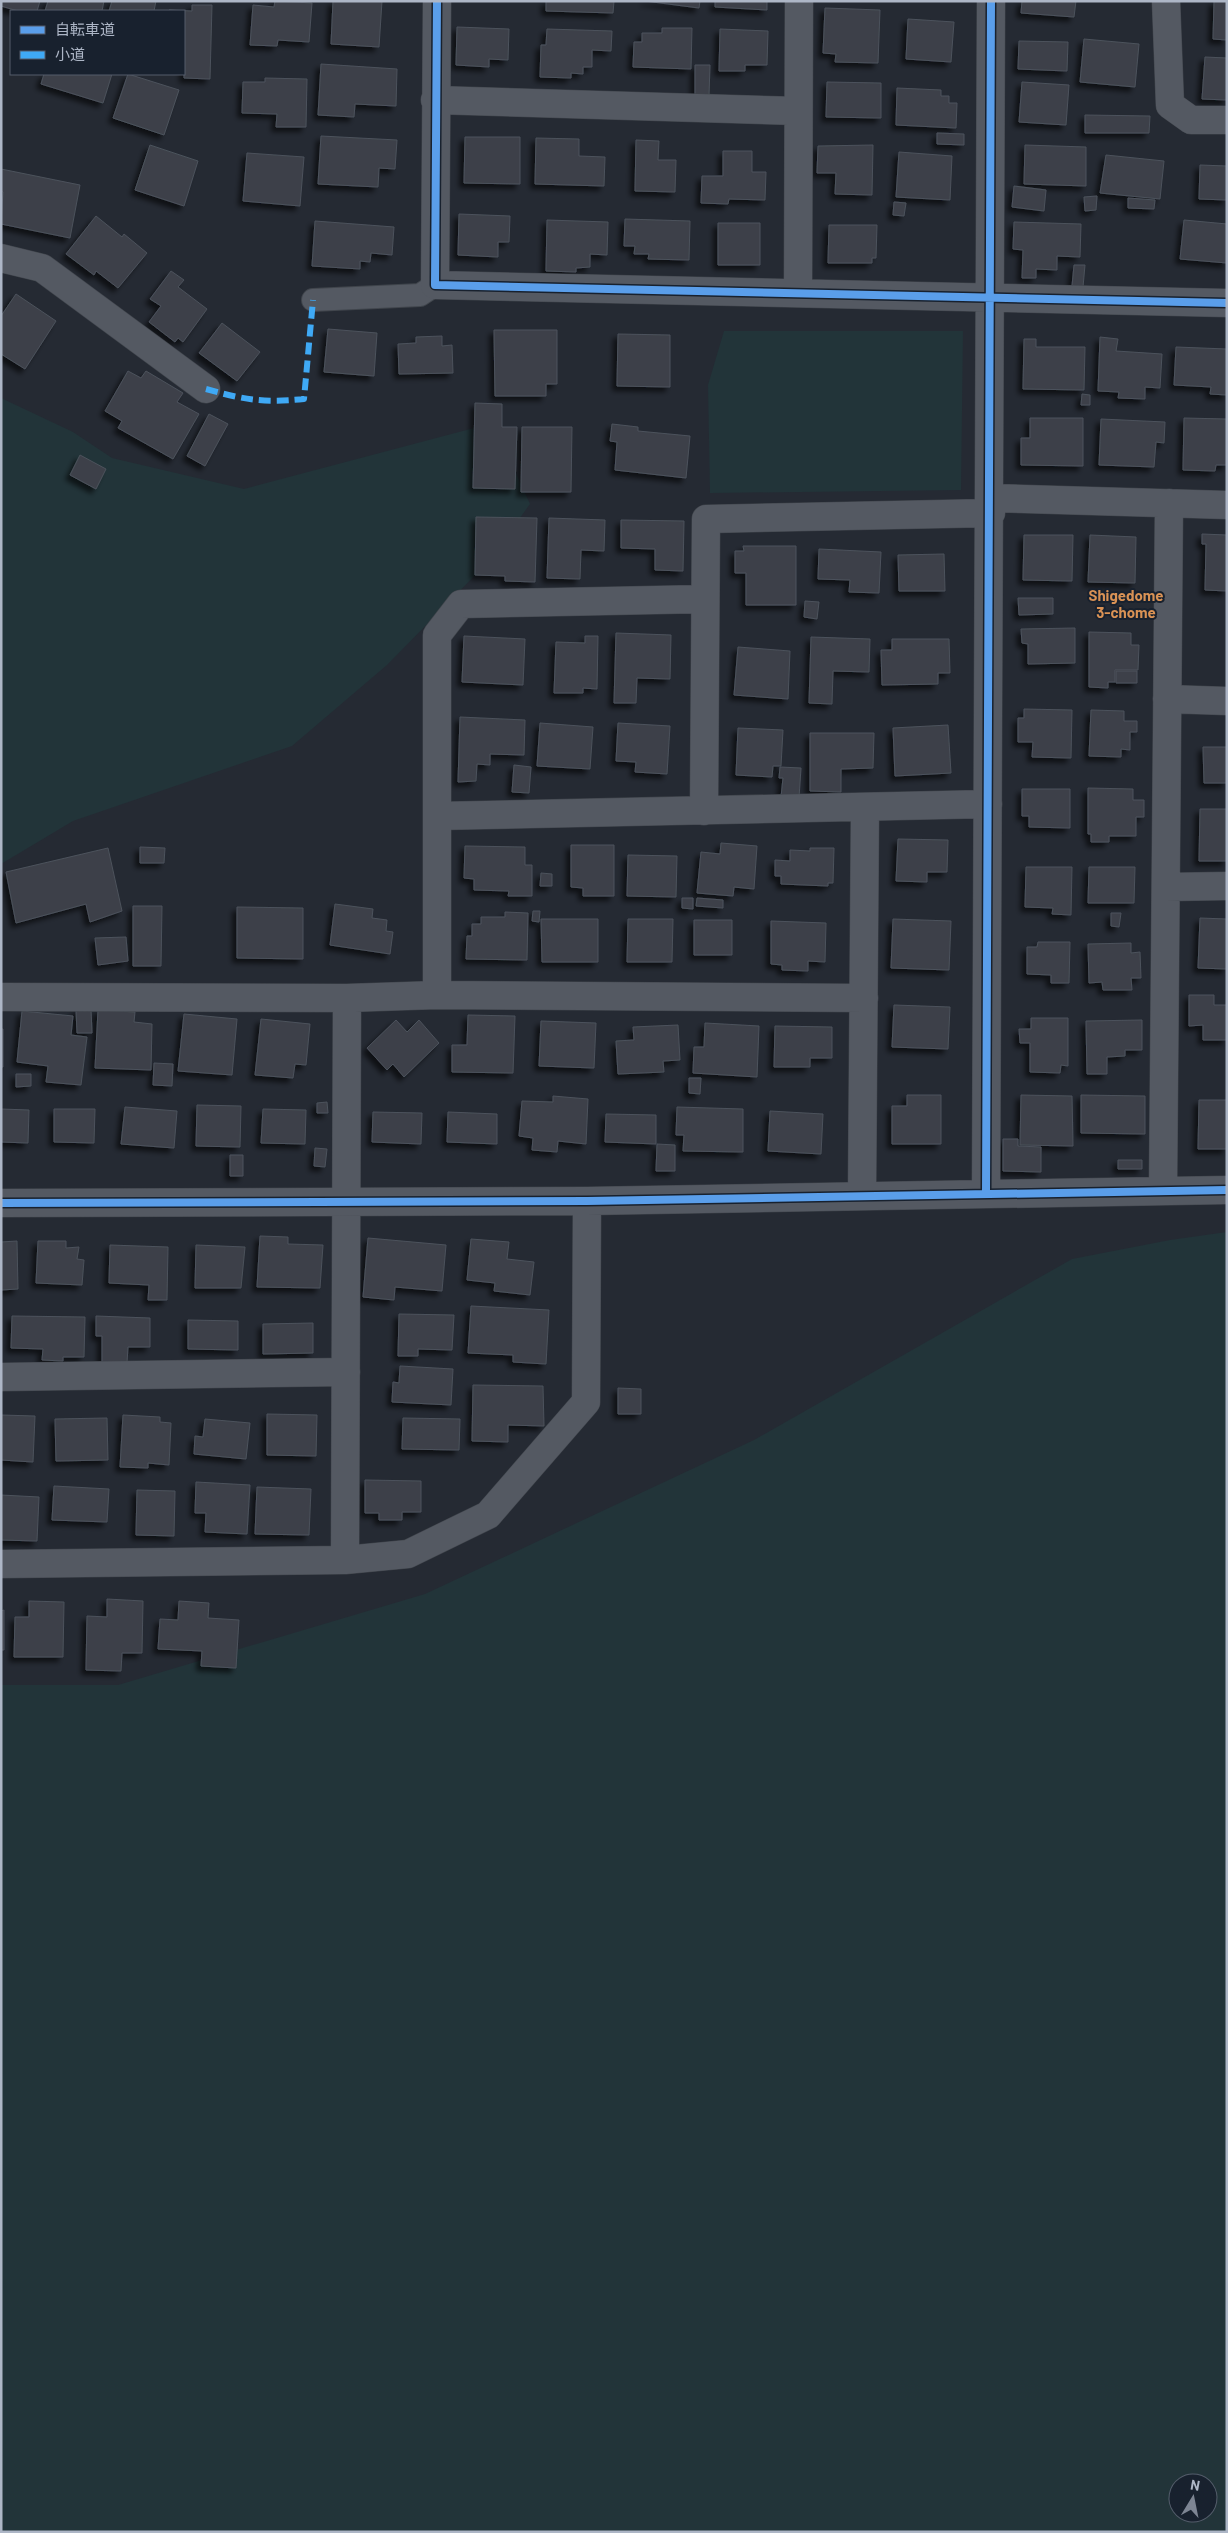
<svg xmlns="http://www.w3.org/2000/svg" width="1228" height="2533" font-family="Barlow,'Noto Sans JP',sans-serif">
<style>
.green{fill:#223439;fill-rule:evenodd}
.building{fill:#3d4149;stroke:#4c525c;filter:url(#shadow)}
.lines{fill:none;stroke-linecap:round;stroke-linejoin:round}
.service-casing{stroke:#40454c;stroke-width:24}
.minor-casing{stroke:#40454c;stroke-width:29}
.service{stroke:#545962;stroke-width:22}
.minor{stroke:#545962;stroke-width:28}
.quiet{stroke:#3fa9f5;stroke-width:6;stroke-dasharray:12 6;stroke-linecap:butt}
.cycleway-casing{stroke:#18212e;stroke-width:11}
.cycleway{stroke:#5a9eea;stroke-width:8}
.labels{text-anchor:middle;stroke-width:4;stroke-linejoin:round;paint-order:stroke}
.neighbourhood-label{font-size:15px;font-weight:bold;fill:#d99255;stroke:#18212e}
</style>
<defs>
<filter id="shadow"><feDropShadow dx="-4.5" dy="4.5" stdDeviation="2.5" flood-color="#0009"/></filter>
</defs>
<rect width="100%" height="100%" fill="#252a33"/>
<path class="green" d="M724,331h239l-2,159 -251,3 -2,-108z
M1,398l72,34 39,26 132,31 249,-66 37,81 -42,58 -101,103 -95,81 -219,75 -72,43z
M1227,1232v1300h-1226v-847h117l307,-91 329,-154 318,-181 98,-19zM1178,2483h30v30h-30z"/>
<path class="building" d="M1,1h39l-3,10h-19l-17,-5z
M48,1h56l-2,10h-57z
M112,1h44l-2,10h-45z
M275,1l37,2 -3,39 -31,-2 -1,6 -27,-1 3,-40 21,2z
M333,1h49l-3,46 -48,-3z
M546,1h68l-1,12 -67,-2z
M645,1h55l-1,7z
M715,1h52v9l-52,-3z
M1022,1h54l-2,16 -53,-4z
M1214,1h13v39l-14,-1z
M192,5h20l-2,74 -26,-1v-67l-15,-1 23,1z
M825,8l55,2 -2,53 -43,-1 1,-8 -13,-1z
M908,19l46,3 -3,40 -45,-3z
M457,27l52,2 -1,31 -19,-1v8l-33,-2z
M662,28h30l-1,41 -58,-2 1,-25h8v-9h20z
M547,29l65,2 -1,20 -19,-1v17h-9v7l-12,-1v5l-31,-1 1,-32h5z
M720,29l48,2 -1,34h-22v6h-26z
M1084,39l55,5 -4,43 -55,-5z
M1019,41l49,1 -1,29 -49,-2z
M1205,57l22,1v42l-25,-1z
M321,64l76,5 -1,37 -41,-2 -1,13 -36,-2z
M695,65h15l-1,31h-14z
M44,74h68l-9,29 -62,-19z
M128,74l51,16 -15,45 -51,-17z
M265,78l42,1 -1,48h-30l1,-13 -35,-1 1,-31h22z
M827,82l54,1v35l-55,-1z
M1022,82l47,3 -3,40 -47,-3z
M897,88l44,2v6h8v7h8l-1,25 -60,-3z
M1085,115l65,1 -1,17h-64z
M937,133l27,1v11l-27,-1z
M321,136l76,4 -2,29 -16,-1 -1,19 -60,-3z
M465,137h55v47l-56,-1z
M536,138l43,1v17l26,1 -1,29 -69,-2z
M636,140l23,1 -1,19h18l-1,32 -40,-1z
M150,145l48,16 -14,45 -49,-16z
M873,145l-1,50 -37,-1 1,-21h-19l1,-27z
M1025,145l61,2v39l-62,-2z
M723,151h29v21h14l-1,28 -36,-1 -1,5 -27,-1 1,-27h21z
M899,152l53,4 -2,44 -54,-3z
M247,153l57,4 -4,49 -57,-5z
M1106,155l58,6 -4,38 -60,-6z
M1200,165l27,1v34l-28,-1z
M1,169l79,16 -10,53 -69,-14 2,-32 -2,-1z
M1014,186l32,4 -2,21 -32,-4z
M1097,196l-1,14 -11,1 -1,-14z
M1128,198l27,2 -1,9 -26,-1z
M894,202l12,1 -2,13 -11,-1z
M459,214l51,2 -1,26h-11v15l-40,-2z
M96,216l26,21 2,-3 23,19 -29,35 -22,-17 -2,4 -28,-21z
M625,219l65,2 -1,39 -41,-1 1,-5h-15l1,-8h-11z
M547,220l61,2 -1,33 -17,-1v13l-14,1v4l-30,-1z
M1184,220l43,4v39l-47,-4z
M315,221l79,6 -2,28 -21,-2 -1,9 -10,-1v8l-48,-3z
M1014,222l67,2 -1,33 -23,-1v14l-21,-1v9h-14l1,-28 -10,-1z
M718,223h42v42h-42z
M829,225h48l-1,33h-4v5h-44z
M1074,265h11l-2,22 -11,-1z
M171,271l13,9 -6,7 29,22 -24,33 -5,-4 -3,4 -26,-20 12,-16 -11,-7z
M16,294l40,27 -31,48 -24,-15v-38z
M222,323l38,29 -23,29 -38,-28z
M328,329l49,4 -3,43 -50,-4z
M494,330h63v54h-11v12h-51z
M618,334l52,1v52l-53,-1z
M442,336v10l10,-1 1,28 -54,1 -1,-30 18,-1v-6z
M1100,337l18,2 -2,12 46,3 -2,34 -15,-1v12l-27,-1 1,-6 -21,-1z
M1024,339h12v8h49l-1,43 -61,-1z
M1176,347l51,2v46l-17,-1 1,-7 -37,-2z
M128,371l13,7 5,-7 37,22 -6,9 22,12 -26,45 -55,-31 4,-7 -17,-10z
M1082,394l8,1v10h-9z
M475,403l27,1v23h15l-2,62 -42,-1z
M209,414l19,10 -23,42 -18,-10z
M1030,418h53v48l-62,-1v-27h9z
M1184,418l43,1v46h-11l-1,6 -32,-1z
M1101,419l64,3 -1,21 -8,-1 -2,25 -55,-2z
M612,424l26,3v4l52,5 -4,42 -71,-8 2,-28 -7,-1z
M522,427h50l-1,65h-50z
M80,455l26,14 -10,20 -26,-14z
M476,517l61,1 -2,64 -30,-1v-5l-30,-1z
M549,518l56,2 -1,31 -23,-1 -1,29 -33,-1z
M621,520l63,1 -1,50 -28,-1v-21l-34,-1z
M1202,534l25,1v56l-22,-1 1,-46h-4z
M1024,535h49l-1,46 -49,-1z
M1090,535l46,2 -1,46 -47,-1z
M743,546h53v59h-50v-32h-11v-22h9z
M819,549l62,3 -2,41 -30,-1 1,-12 -32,-1z
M944,554l1,37h-46l-1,-36z
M1018,598h35v16l-34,1z
M805,601l14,1 -2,17 -13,-2z
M1075,628v35l-47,1v-20l-6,-1 -1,-14z
M1089,632l42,1v12h8l-1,25h-23v12h-7v6l-19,-1z
M616,633l55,2 -1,44 -33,-1 -1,25h-22z
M464,636l61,3 -2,46 -61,-3z
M585,636h13l-1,53 -14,-1v5h-29l2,-51 29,1z
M811,637l59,2 -1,33 -36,-1 -1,33 -23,-1z
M892,639h57l1,34h-12v11l-56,1 -1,-35h11z
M738,647l52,4 -2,48 -54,-4z
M1116,671h21v12h-21z
M1024,709l48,1 -1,48 -39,-1 1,-15h-15v-24h6z
M1091,710l33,1v10h13v11h-7v18l-9,-1v8l-32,-1z
M460,717l65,3 -1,35 -34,-1v11l-13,-1 -1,17 -18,1z
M540,723l53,4 -3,42 -53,-3z
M618,723l52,3 -3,48 -32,-2 1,-10 -20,-1z
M948,725l3,48 -56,3 -2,-48z
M738,728l45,2 -2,36h-8l-1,11 -36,-2z
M810,733h64l-1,35 -32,1v23l-31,-1z
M1203,747h24v36h-23z
M514,765l17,2 -2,26 -17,-1z
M780,767l21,1 -2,30 -18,-1 2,-19h-4z
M1088,788l45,1v11h11v17h-8v19h-27v6h-18v-8h-3z
M1022,789h48v39l-41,-1v-11h-7z
M1200,809h27v52h-28z
M898,839l50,1 -1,32h-20v10l-31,-1z
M721,843l36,3 -3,43 -20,-2 -1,9 -36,-3 4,-41 19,2z
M571,845h43v51h-31v-8l-12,-1z
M465,846l60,1v18h7v31h-24l1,-5 -35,-1v-11l-10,-1z
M140,847l25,1 -1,15h-24z
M108,848l14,63 -32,11 -4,-18 -70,19 -10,-51z
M810,848h24l-1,35h-5v3l-47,-2v-8h-6v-16l15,1v-11l20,1z
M628,855l49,1 -1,41 -49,-1z
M1026,867h46l-1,48 -19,-1 1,-6 -28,-1z
M1089,867h46l-1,36h-46z
M541,873l11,1v12h-12z
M682,898h11v11l-11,-1z
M697,898l26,2v8l-27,-2z
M335,904l38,5 -1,9 15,2 -1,11 7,1 -3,22 -60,-9z
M133,906h29l-1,60h-28z
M237,907l66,1v51l-66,-1z
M533,911h7l-1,11 -7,-1z
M505,912l23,1 -1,47 -61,-1 1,-23h5v-12h9v-7h24z
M1111,913h10l-2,14 -8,-1z
M1200,918l27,1v50l-29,-1z
M541,919h57v43h-56z
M628,919h45l-1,43h-45z
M893,919l58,2 -2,49 -58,-2z
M694,920h38v35h-38z
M771,921l55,2 -1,39 -17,-1v10l-26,-1v-5l-11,-1z
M126,937l2,24 -30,4 -3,-27z
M1038,942h32l-1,41h-18v-8l-24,-1v-27h10z
M1131,943v10l9,-1 1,26h-10l1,12h-29l-1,-8 -13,1 -1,-39z
M1189,995h25v10h13v35h-24v-15l-14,1z
M894,1005l56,2 -2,42 -56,-2z
M91,1009l1,24h-15l-1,-23z
M98,1010l37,2 -1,10 18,2 -1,46 -56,-2z
M22,1011l51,5 -2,19 16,2 -6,48 -35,-3 2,-16 -31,-4z
M184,1014l53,5 -5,56 -54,-4z
M468,1015l47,1 -2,57 -61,-1v-27h15z
M1031,1018h37v48l-7,-1 -1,8 -30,-1v-29h-10l-1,-14h12z
M261,1019l49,5 -4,41 -11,-1 -2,14 -38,-3z
M396,1020l11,12 12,-12 20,23 -35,34 -11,-13 -6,6 -20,-22z
M1142,1020v30h-17v6l-18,1v17h-20l-1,-53z
M541,1021l55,2 -2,45 -55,-2z
M705,1023l54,3 -2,51 -64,-4 1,-26h10z
M678,1025l2,35 -17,1 1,11 -46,2 -2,-33 18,-1 -1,-13z
M775,1026l57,1v31h-22v9h-36z
M1,1029h2v38h-2z
M154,1063l19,1 -1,22 -19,-1z
M16,1074h15v12l-15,1z
M689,1078h12l-1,16 -11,-1z
M907,1095h34v49h-49v-38h15z
M1021,1095l51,1 1,50 -53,-1z
M1081,1095l64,1v38l-64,-1z
M553,1096l35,3 -2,45 -28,-3 -1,11 -25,-2 1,-12 -14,-2 3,-35 31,1z
M1199,1100h28v49h-29z
M327,1102l1,11h-11v-10z
M197,1105l44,1 -1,41 -44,-1z
M125,1107l52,4 -3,37 -53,-4z
M677,1107l66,2v43l-60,-1 1,-16h-8z
M1,1109l28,1 -1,33 -27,-1z
M54,1109h41l-1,34 -40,-1z
M263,1109l43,1 -1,34 -44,-1z
M770,1111l53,3 -2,40 -53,-3z
M373,1112l49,1 -1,31 -49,-2z
M448,1112l49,2v30l-50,-2z
M606,1114l50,1v29l-51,-2z
M1003,1139h15v7l23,1v25l-38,-1z
M657,1144l18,1v26h-19z
M315,1148l12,1 -2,18 -11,-1z
M230,1155h13v21h-13z
M1118,1160h24v9h-24z
M260,1236l28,1v7l35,1 -3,43 -63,-1z
M368,1238l78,7 -4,46 -47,-4 -1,13 -31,-3z
M471,1239l38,3 -2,17 27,3 -4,33 -36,-4 1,-8 -28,-3z
M17,1241l1,48 -17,1v-48z
M38,1241h28v7l13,-1 -2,12 7,1 -2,25 -46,-2z
M110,1245l58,2 -1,53h-19l1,-15 -40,-2z
M196,1245l49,2 -4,41h-46z
M471,1306l78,4 -3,54 -33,-2v-7l-45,-2z
M399,1314l55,1 -2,35 -34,-1v7h-20z
M12,1316l73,1 -1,40h-21v4l-21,-1 1,-11 -32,-1z
M96,1316l54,2v29h-22l-1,16h-25v-27h-6z
M188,1320l50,1v29l-50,-1z
M313,1323v30l-50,1v-30z
M400,1366l53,3 -2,36 -59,-3 1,-20 6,1z
M473,1385l70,1 1,40 -36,-1v17l-36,-1z
M618,1388l23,1v25h-23z
M267,1414l50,1 -1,41 -49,-1z
M1,1415l34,1 -2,46 -32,-2z
M123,1415l37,2v5l11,1 -2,42 -21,-2v5l-28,-1z
M107,1418l1,42 -52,1 -1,-42z
M403,1418l57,1 -1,31 -57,-1z
M205,1419l45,4 -4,36 -52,-5 1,-18 8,1z
M365,1480l56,1v31h-19v8h-23v-7h-14z
M196,1482l54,3 -3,49 -42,-2 1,-19h-11z
M54,1486l55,3 -2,33 -55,-2z
M257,1487l54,2 -2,46 -54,-1z
M137,1490l38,1 -1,45 -38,-1z
M1,1495l38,2 -2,44 -36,-1z
M107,1599l36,2 -1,52h-20l-1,18 -35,-1 1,-54 20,1z
M29,1601l35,1 -1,55h-49l1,-40h14z
M179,1601l30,2 -1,15 31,2 -3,48 -35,-2 1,-15 -44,-2 2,-30 18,1z
M4,1610v40h-3v-39z"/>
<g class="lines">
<g class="service-casing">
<path id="service" d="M313,300l107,-5 15,-10"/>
</g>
<g class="minor-casing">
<path id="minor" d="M437,1l-2,284 792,18
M1166,1l4,104 21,15h36
M435,100l363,11
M1,258l41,10 164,121
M798,293l1,-292
M991,498l236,7
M1167,699l60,2
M704,811l2,-292 285,-6
M437,816l551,-12
M1166,887l61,-1
M437,995v-360l24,-31 244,-5
M1,997l346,1 90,-3 427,3
M1163,1191l6,-688
M986,1194l5,-1193
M862,1196l3,-389
M1,1203l586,-2 640,-11
M1,1377l345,-5
M345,1560l2,-562
M1,1564l344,-4 63,-6 80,-39 98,-113 1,-201"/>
</g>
<use href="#service" class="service"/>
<use href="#minor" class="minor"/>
<path class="quiet" d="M206,389c39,11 57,14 98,10l9,-99"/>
<g class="cycleway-casing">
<path id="cycleway" d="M437,1l-2,284 792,18
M986,1194l5,-1193
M1,1203l586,-2 640,-11"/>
</g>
<use href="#cycleway" class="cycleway"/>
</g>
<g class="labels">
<g class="neighbourhood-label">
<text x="1126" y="601">Shigedome<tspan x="1126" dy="17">3-chome</tspan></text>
</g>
</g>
<rect width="1228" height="2533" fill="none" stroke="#adb6c6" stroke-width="5"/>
<rect x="10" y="10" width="175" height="65" fill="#18212e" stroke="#545d6b"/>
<rect x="20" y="26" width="25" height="8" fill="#5a9eea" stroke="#545d6b"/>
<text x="55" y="35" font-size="15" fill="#adb6c6">自転車道</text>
<rect x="20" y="51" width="25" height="8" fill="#3fa9f5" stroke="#545d6b"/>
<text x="55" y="60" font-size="15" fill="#adb6c6">小道</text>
<g transform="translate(1193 2498) rotate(10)"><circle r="24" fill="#18212e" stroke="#545d6b"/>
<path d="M0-4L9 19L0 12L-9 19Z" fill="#7d8593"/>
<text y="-8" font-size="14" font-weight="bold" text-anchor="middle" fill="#adb6c6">N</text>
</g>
</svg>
